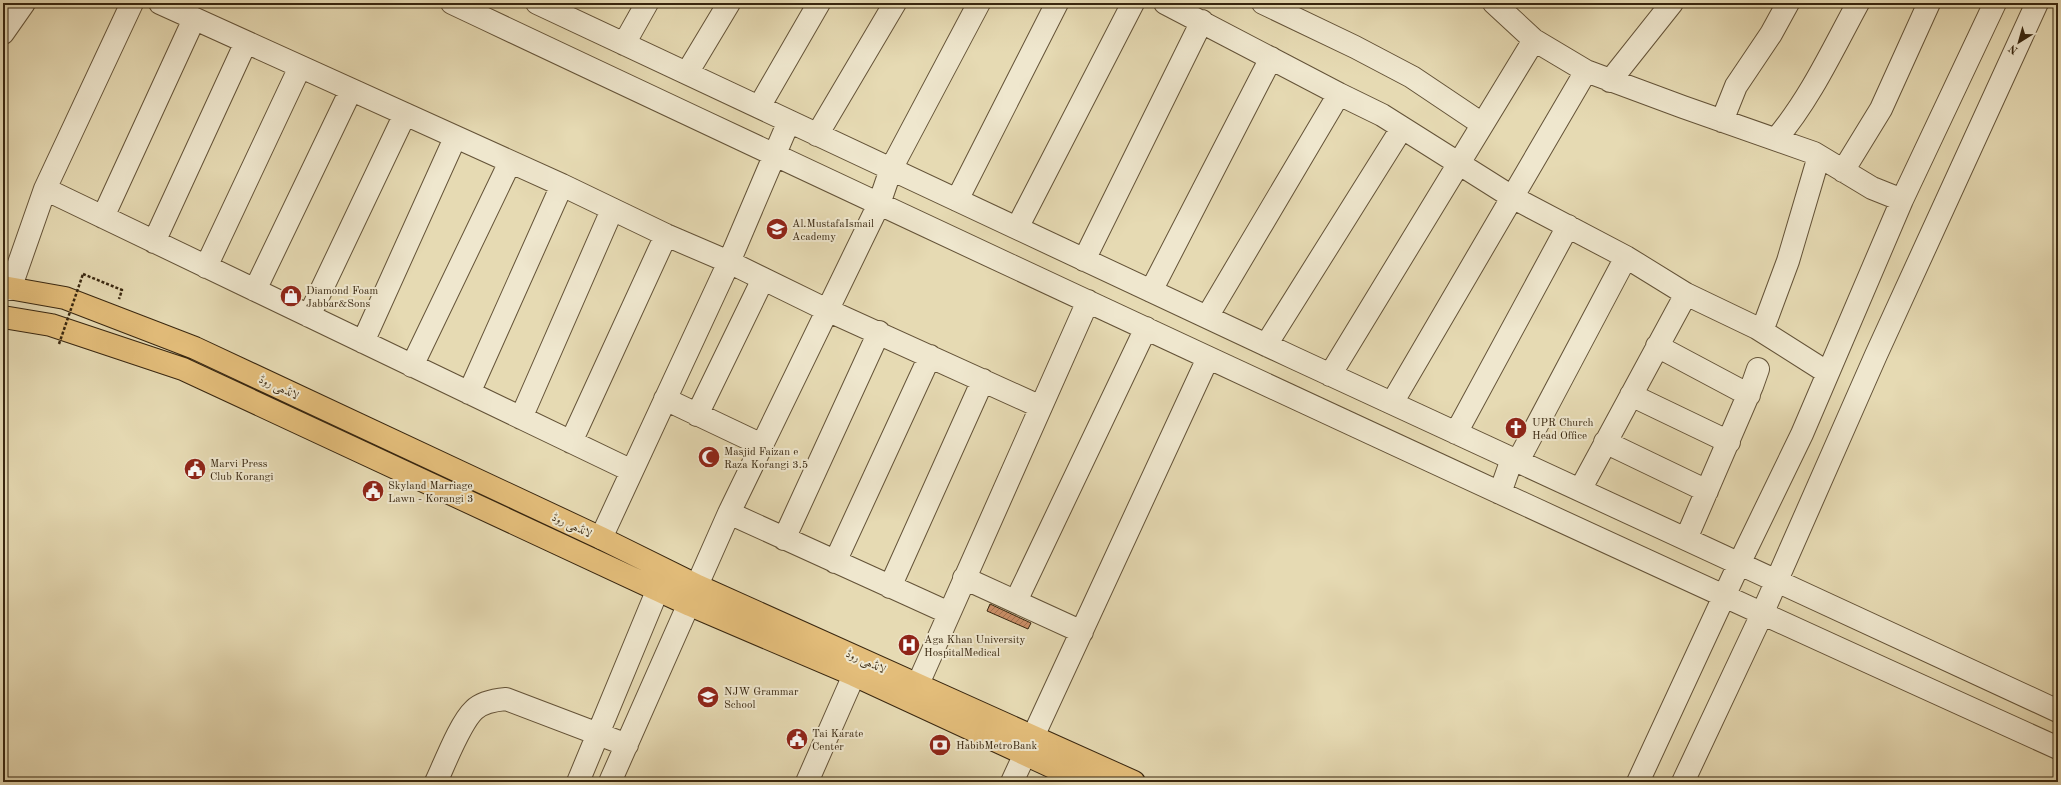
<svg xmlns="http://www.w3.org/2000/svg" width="2061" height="785" font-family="'Old Standard TT',Amiri,serif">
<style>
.building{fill:url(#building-hatch);stroke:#38260f}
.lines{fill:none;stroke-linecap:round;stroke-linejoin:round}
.minor-casing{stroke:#645338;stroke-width:24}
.major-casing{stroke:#38260f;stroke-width:24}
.path{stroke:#38260f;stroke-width:2.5;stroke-dasharray:3 2;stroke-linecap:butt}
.minor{stroke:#efe7ce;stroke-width:22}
.major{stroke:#e3bd7a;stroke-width:22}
.path-bridge{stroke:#38260f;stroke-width:2.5;stroke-dasharray:3 2;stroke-linecap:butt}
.labels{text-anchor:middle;stroke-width:4;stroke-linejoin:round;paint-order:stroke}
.poi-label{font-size:11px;fill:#38260f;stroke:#efe7ce;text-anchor:start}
.street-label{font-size:11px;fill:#38260f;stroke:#efe7ce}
</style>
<defs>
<pattern id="building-hatch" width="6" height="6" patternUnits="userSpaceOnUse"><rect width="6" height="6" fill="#ca8e67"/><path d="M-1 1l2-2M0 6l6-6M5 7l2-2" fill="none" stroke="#a57453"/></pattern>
</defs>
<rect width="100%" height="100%" fill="#e6dab3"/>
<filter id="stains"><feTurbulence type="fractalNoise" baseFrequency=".005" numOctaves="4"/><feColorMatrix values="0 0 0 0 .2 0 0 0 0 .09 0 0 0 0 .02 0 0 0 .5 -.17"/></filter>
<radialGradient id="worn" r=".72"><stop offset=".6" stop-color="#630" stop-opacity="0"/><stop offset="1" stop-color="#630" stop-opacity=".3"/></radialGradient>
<path class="building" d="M990,604l41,19 -3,6 -41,-18z"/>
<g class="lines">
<g class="minor-casing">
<path id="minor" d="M160,3l402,182 104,50 63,27 98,48 214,97
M452,3c534,252 1068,502 1606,745
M537,3l755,354 766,354
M1165,3l174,91 43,21 130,82 114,60 60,37 71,34 71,45
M1263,3l92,44 57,30 70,47
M1494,3l40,37 52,31 97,36 131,46 58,35 30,12
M3,33l21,-30
M624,44l23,-41
M687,73l42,-70
M1610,81l62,-78
M759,107l60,-104
M1722,121l14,-35 35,-52 17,-31
M817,135l78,-132
M1776,139c34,-40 57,-90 82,-136
M1843,171l38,-62 48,-106
M45,189l587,282
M957,200l100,-197
M103,217l91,-198
M1017,228l116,-225
M154,242l92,-200
M1084,260l118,-239
M206,267l94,-200
M10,289l35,-100 87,-186
M255,290l96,-200
M1151,291l120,-233
M309,316l96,-202
M1207,317l132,-223
M1762,331l26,-70 31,-105
M363,342l92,-204
M1266,345l136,-217
M1657,346l92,49
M412,366l98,-204
M1330,375l204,-335
M469,393l93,-208
M1631,395l98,47
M665,399l97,46
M1392,403l194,-332
M697,415l66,-136
M521,418l91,-208
M1456,433l112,-207
M571,442l95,-207
M1605,442l102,49
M1518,461l108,-204
M1580,490l106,-196
M1500,493l12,-34
M729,513l220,100
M601,538l128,-276 60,-141
M784,539l95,-207
M1686,539l66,-153 6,-17
M835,562l95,-206
M964,578l118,54
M890,587l93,-207
M1016,601l130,-273
M918,684l170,-383
M436,782c9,-19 24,-59 38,-72 8,-8 21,-10 32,-11l121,46
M578,782l87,-210
M610,782l119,-269 150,-309 12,-35 88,-166
M807,782l47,-107
M1012,782l196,-424
M1638,782l101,-218 63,-130 100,-234 93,-197
M1683,782l79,-168 114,-259 161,-352"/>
</g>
<g class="major-casing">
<path id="major" d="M3,287l62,11 130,50 406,190 97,48 436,196
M3,317l48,8 132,44 507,236 164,70 231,107"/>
</g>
<path class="path" d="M83,274l39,16 -3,9"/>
<use href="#minor" class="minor"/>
<use href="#major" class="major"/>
<path class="path-bridge" d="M59,344l24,-70"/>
</g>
<defs>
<g id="school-disc" transform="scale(1.15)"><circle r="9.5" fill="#8f2418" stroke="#efe7ce"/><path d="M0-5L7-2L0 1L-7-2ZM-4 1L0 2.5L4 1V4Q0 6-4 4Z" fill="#fff"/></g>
<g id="shop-disc" transform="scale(1.15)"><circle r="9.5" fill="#8f2418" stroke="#efe7ce"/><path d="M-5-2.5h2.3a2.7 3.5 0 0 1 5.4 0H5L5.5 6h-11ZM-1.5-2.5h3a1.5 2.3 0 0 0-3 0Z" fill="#fff"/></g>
<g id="church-disc" transform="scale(1.15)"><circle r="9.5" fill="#8f2418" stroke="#efe7ce"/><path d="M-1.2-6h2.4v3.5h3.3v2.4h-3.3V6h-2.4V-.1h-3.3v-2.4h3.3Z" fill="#fff"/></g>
<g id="mosque-disc" transform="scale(1.15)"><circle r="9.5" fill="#8f2418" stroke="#efe7ce"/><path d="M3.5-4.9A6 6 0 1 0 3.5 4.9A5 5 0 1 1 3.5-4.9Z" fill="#fff"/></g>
<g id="civic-disc" transform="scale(1.15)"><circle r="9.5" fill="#8f2418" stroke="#efe7ce"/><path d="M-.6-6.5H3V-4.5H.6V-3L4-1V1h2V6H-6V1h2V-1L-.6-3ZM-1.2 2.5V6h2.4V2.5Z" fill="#fff"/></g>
<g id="hospital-disc" transform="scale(1.15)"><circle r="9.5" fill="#8f2418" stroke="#efe7ce"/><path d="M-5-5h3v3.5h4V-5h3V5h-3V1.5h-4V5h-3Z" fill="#fff"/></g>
<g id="bank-disc" transform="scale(1.15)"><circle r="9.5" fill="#8f2418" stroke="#efe7ce"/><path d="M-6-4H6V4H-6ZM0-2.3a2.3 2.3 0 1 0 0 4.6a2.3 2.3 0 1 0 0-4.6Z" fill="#fff"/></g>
</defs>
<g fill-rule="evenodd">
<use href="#school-disc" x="777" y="229"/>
<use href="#shop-disc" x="291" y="296"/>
<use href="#church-disc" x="1516" y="428"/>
<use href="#mosque-disc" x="709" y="457"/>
<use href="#civic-disc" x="195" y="469"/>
<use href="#civic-disc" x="373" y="491"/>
<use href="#hospital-disc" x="909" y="645"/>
<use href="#school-disc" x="708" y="697"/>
<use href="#civic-disc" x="797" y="739"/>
<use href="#bank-disc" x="940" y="745"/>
</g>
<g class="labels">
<g class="poi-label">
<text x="792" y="227">Al.MustafaIsmail<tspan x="792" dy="13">Academy</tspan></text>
<text x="306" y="294">Diamond Foam<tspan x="306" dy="13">Jabbar&amp;Sons</tspan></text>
<text x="1532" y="426">UPR Church<tspan x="1532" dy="13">Head Office</tspan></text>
<text x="724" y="455">Masjid Faizan e<tspan x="724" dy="13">Raza Korangi 3.5</tspan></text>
<text x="210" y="467">Marvi Press<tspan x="210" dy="13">Club Korangi</tspan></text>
<text x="388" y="489">Skyland Marriage<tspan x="388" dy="13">Lawn - Korangi 3</tspan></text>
<text x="924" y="643">Aga Khan University<tspan x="924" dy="13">HospitalMedical</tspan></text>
<text x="724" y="695">NJW Grammar<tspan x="724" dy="13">School</tspan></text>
<text x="812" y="737">Tai Karate<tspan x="812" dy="13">Center</tspan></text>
<text x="956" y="749">HabibMetroBank</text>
</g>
<g class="street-label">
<text transform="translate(279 387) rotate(25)" y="4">لانڈھی روڈ</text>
<text transform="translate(572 525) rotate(25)" y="4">لانڈھی روڈ</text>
<text transform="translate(866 661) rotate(24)" y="4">لانڈھی روڈ</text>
</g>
</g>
<rect width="2061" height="785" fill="none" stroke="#e6dab3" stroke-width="16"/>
<rect x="4" y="4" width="2053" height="777" fill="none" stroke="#38260f" stroke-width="2"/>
<rect x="8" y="8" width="2045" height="769" fill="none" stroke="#38260f"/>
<g transform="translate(2019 42) rotate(217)" stroke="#efe7ce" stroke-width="3" paint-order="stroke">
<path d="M0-3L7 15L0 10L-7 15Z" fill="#38260f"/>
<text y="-6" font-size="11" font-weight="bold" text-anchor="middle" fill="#38260f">N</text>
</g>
<rect width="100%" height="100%" filter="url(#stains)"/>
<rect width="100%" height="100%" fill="url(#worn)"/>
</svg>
